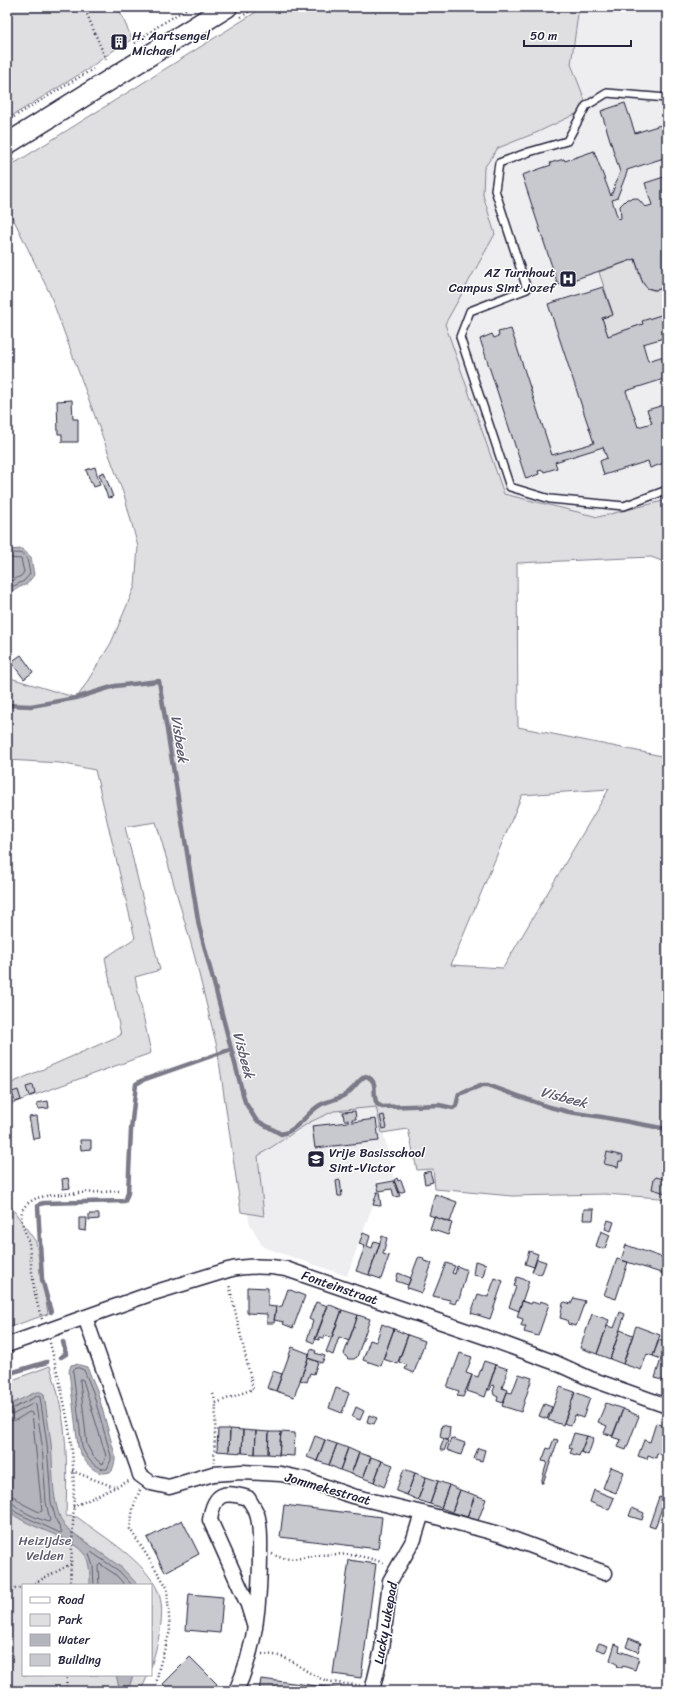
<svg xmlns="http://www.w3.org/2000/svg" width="674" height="1698" font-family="Sriracha,sans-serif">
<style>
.built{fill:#eeeef1}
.green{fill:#dfdfe2;stroke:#80808e;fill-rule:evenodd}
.water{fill:#b4b4bc;stroke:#7a7a88}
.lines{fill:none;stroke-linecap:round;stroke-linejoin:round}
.shore{stroke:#5c5c6f;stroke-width:1}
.stream{stroke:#7a7a88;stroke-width:4.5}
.building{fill:#c8c8cf;stroke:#22223b}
.lane-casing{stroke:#22223b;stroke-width:10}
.street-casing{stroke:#22223b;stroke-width:17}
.secondary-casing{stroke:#22223b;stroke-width:23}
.path{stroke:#22223b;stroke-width:2.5;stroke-dasharray:1 3;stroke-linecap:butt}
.lane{stroke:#fff;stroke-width:7}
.street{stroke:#fff;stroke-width:14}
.secondary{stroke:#fff;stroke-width:20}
.labels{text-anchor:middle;stroke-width:3;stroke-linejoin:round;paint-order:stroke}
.poi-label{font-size:13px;fill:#22223b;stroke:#fff;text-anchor:start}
.street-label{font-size:13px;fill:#22223b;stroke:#fff}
.park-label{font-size:13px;fill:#5b5b6d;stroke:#fff}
.water-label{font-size:14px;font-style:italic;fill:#5c5c6f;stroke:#fff}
</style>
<rect width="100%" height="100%" fill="#fff"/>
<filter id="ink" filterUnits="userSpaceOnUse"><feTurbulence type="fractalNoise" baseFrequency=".025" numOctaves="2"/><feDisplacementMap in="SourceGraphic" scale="8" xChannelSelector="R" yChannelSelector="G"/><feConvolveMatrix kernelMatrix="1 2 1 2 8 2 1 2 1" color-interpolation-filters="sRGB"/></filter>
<g filter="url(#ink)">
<path class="built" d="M579,7h88v516l-69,-6 -230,-56 127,-227 -12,-39 1,-27 14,-20 40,-16 50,-24 -17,-44z
M372,1106l6,3 16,71 -17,1 1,10 -31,85 -84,-29 -14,-25 -10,-110 40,27h6l13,-7 19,-20z"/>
<path class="green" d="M7,7h111l14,32 -7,5 -6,-10 -6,5 4,9 -29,21 -81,50z
M264,7h315l-8,57 17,44 -50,24 -40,16 -14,20 -1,27 12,39 -50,90 59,170 94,23 69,-17v63l-16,-6 -134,6 1,164 149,30v444l-7,-3 -55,-4 -93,2 -77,-7 -2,-20 -16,1 -9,-41 -26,4 -6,-26 -42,4 -24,11 -52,34 6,60 -23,-4 -24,-165 -23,-93 -38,-132 -31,5 35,143 -25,7 16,76 -144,52v-20l114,-50 -16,-77 30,-20 -40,-168 -35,-7 -53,-3v-83l70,21 34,-55 24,-57 3,-39 -13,-49 -75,-204 -43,-88v-38zM609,789l-106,179 -52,-3 71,-170z
M635,259c3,11 6,34 23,31 4,-1 7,-4 9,-8v31l-24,8v3l-35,12 -6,-18 11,-4 -14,-42z
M7,1201l29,41 12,72 -41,14z
M50,1366c3,11 7,22 9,33 9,38 8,78 7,117l11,1c27,20 68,44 81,74 9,22 -1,55 -7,76v-82h-128v90h125l-5,11 1,5h-137v-309z"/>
<path class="water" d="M22,549l9,8 3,18 -7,9 -20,9v-43z
M76,1364l11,3 10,23 18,65v6l-3,10c-16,8 -29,-10 -34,-24l-9,-76 2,-6z
M36,1392h5l3,2c2,16 5,32 7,49 3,27 -1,60 14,84l57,41 16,17h-48c0,-9 0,-22 -5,-30 -15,-21 -59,-26 -78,-46v-103z
M116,1675h17l-5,16h-8z"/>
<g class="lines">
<path class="shore" d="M7,553c21,0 19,0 23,21l-6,7 -17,8
M7,558l14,1 3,13 -3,4 -14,7
M79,1368l5,2 9,22 18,64v4l-4,9c-12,1 -21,-12 -25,-22l-9,-76 1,-2z
M81,1379l2,1 23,76 -3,8 -4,-2 -6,-6 -6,-11 -7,-64z
M7,1410l5,-1 25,-13 3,1 7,47 4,58 5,18 6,12 -2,1 -43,-20 -6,-5 -4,-1
M7,1415l7,-1 20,-11 2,2 6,39 4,58 4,19 -2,1c-9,-3 -19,-7 -27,-12 -5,-3 -7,-8 -14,-8
M7,1421l9,-1 13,-8 3,1 10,98 -3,1 -16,-8 -8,-7 -8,-1
M94,1585l-1,-19 -4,-12 2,-2 28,19 13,14
M99,1585l-1,-19 2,-2 16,11 9,10"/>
<path class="stream" d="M7,705l24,1 45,-8 39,-12 44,-5 40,245 46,176 11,18 25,14c18,-4 24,-20 39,-29 9,-5 23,-6 30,-14 6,-5 8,-11 16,-15 14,6 5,16 11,28l5,3 57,-2 14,3 3,-2 3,-12 24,-9h5l58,21 23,6 33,5 65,12
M51,1312l-9,-33 -4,-73 2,-2 4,-1 81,-2 3,-8 3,-63 5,-46 7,-4 86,-30
M61,1357l5,-3 -3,-12
M7,1374l40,-12"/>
</g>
<path class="building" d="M119,36l5,9 -6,3 -5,-9z
M625,103l10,30 32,-10v34l-40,13v2l-10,26 -5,2 6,19 3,-1 -1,-12 7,-7 9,-1 3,2 6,7 7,-2 -7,-22 22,-7v107l-7,6 -5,1 -8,-2 -4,-5 -8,-24 -77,26 -36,-110 29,-10 -1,-2 14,-4 1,2 29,-10 17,45 9,-24 -19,-61z
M603,287l10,28 -11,3 6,18 35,-12 -1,-3 25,-8v24l-24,7 5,17 19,-6v23l-41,13 12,36 14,-4 -5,-13 20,-6v29l-3,1 3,8v20l-17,6 -2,-7 -44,14 -4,-14 7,-3 -4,-11 -48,15 2,6 -13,4 -1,-2 -5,1 1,3 -13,5 -46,-140 12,-5 2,4 5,-2 -1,-4 13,-3 41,126 42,-12 -46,-139z
M72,400l1,19h5v23h-16v-8h-4l-1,-33z
M95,467l5,18 -6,2 -2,-5 -1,1 -5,-13z
M104,472l9,25 -5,1 -9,-24z
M21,655l12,17 -9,7 -13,-17z
M33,1085l2,9 -6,2 -3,-9z
M18,1090l3,10 -6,2 -3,-10z
M48,1101l1,7 -11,1 -1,-6z
M355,1111l1,8h-4v3l24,-3 3,22 -64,7 -3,-22 36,-4v-2h-4l-1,-8z
M384,1115l3,13 -4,1 -3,-13z
M37,1116l3,22 -7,1 -4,-22z
M80,1140h11v9l-10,1z
M607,1152l16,4 -1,5h-3l-1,6 -14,-3z
M430,1171l3,11 -8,2 -2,-11z
M656,1177l11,3v12l-1,1 -14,-4 2,-10z
M68,1178l2,10 -7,1 -1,-10z
M397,1178l1,3 3,-1 4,11 -6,2 -5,-13z
M340,1180l2,16h-4l-2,-15z
M394,1181l6,15 -6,1 -2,-8 -13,2 -2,-7z
M377,1192h2l2,14 -8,-1z
M435,1194l22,8 -7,20 -21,-7z
M584,1209h10l-1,11h-10z
M89,1214h10v5l-10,1z
M434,1217l18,6 -4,12 -18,-6z
M79,1218h8l-1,13 -7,-1z
M608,1220l6,2 -3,9 -6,-2z
M601,1231l9,4 -5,13 -2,1 -7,-3z
M363,1233l7,3 -3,10 5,2 2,-7 6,2 -11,32 -13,-4 9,-25 -6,-2z
M382,1236l5,2 -4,16 6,2 -8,23 -12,-4z
M626,1245l41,14v16l-46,-15z
M529,1251l9,3 -4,13 -9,-3z
M420,1257l3,1 1,3 8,2 -10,30 -15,-5 11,-30z
M537,1259l9,3 -4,11 -3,1 -7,-2z
M617,1259l11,3 -12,37 -12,-4z
M475,1261l11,3 -3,13 -10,-2z
M446,1263l9,3 -3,7 3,1 2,-8 10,4 -8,30 -2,-1 -2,5 -6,-2 1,-2 -17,-4z
M398,1273l13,5 -3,7 -12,-4z
M517,1277l12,4 -10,30 -10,-4 7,-20 -2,-1z
M495,1278l8,3 -13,38 -19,-6 7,-19 10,3z
M247,1287l21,1v18l8,1 -2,16h-7v-9l-20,-1z
M288,1289l17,7 -12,32 -10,-4 1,-2 -10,-2 2,-13 6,-1z
M574,1298l11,3 -9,25 -8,-2 -1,-4 -7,-2 3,-15 2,-1 6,2z
M522,1301l9,3 1,-2 7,2 1,-3 9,3 -11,32 -14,-4 2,-6h-5l2,-7 -6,-2z
M316,1302l12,4 -14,37 -7,-3 6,-19 -4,-2z
M328,1304l14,6 -10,28 -7,-3 -1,3 -4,-1 -1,3 -4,-1z
M342,1310l16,5 -9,26 -10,-4 -6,18 -7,-3z
M620,1312l5,2 -15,45 -13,-5 10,-28 7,2z
M592,1314l17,6 -12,34 -17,-6z
M358,1315l12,4 -13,38 -3,2h-6l-4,-5z
M382,1324l12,5 -13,37 -18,-6 7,-20 6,2z
M636,1326l24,9 -7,21 -6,-2 -6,16 -18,-6z
M394,1329l14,6 -10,29 -15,-5z
M620,1330l13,5 -10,29 -13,-5z
M408,1335l17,6 -11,32 -9,-4 2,-4 -9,-3z
M659,1340l8,3v39l-12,-4 6,-19 -8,-3z
M292,1347l18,7 -16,43 -18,-6z
M311,1349l5,2 -1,2 10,3 -3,7 -14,-5z
M460,1353l12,4 -6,16 6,2 -9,22 -6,-1 2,-5 -12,-4z
M308,1358l10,4 -4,12 -4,-1 -3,9 -7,-2z
M484,1361l12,4 -11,32 -18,-6 5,-16 6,2z
M496,1365l12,4 -6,19 6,2 -5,13 -6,-2 1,-4 -4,-2 -1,-4 2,-5 -3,-1 -2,5h-2z
M273,1371l9,3 -6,17 -9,-3z
M519,1374l13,4 -11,34 -19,-6 5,-14 5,1z
M560,1387l15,5 -12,33 -15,-5z
M336,1388l13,5 -7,20 -13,-5z
M575,1392l15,6 -7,20 -8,-3 -4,11 -7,-3z
M606,1403l17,6 -10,27 -9,-3 3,-7 -9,-4z
M544,1404l8,3 -5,12 -8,-3z
M356,1407l8,4 -4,9 -8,-3z
M623,1409l16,7 -13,34 -8,-3 3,-7 -9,-3z
M369,1415l8,3 -3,6 -7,-2z
M656,1423l11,4 -1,29 -9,-3 -1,5 -8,-3 -1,4 -9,-3 6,-16 6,2z
M442,1425l8,2 -1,10 -2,3 -7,-3z
M218,1429h12l-1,23 -12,-1z
M230,1429l13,1 -1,23 -13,-1z
M243,1430l13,1 -1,23 -13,-1z
M256,1431l13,1 -1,22h-13z
M269,1432h12l-2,23 -11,-1z
M281,1432l14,1 -1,23 -15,-1z
M574,1433l13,3 -8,20 -9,-3 2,-4 -3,-1z
M315,1436l10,4 -8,21 -10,-4z
M587,1436l7,2 -6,17 -7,-3z
M451,1438l14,5 -4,12 -14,-5z
M444,1439l4,2 -4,10 -4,-2z
M554,1439l4,1 -15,43h-2l6,-21 -5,-1 5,-13 3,1z
M325,1440l12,4 -8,21 -12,-4z
M337,1444l11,4 -8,22 -11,-5z
M348,1448l11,5 -8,21 -11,-4z
M478,1448l7,2 -3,11 -8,-2z
M359,1453l12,4 -8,21 -12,-4z
M371,1457l11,4 -8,21 -11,-4z
M382,1461l11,4 -9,22 -10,-5z
M611,1467l13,5 -8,21 -13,-5z
M404,1469l11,4 -8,22 -11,-4z
M415,1473l11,4 -8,23 -11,-5z
M426,1477l12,4 -8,23 -12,-4z
M438,1481l11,4 -8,23 -11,-4z
M449,1485l11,5 -8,22 -11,-4z
M460,1490l15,5 -8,22 -15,-5z
M594,1490l20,8 -5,12 -19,-8z
M475,1495l11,4 -8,22 -11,-4z
M659,1497l6,2 -10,29 -6,-2z
M284,1505l98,12 -4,32 -98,-12z
M632,1508l12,5 -2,7 -13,-4z
M665,1518h2l-1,14 -5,-2z
M182,1520l17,34 -34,18 -18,-34z
M349,1560l27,4 -15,114 -28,-4z
M189,1594l34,3 -3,36 -34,-3z
M629,1638l12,5 -3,9 -12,-5z
M599,1643l9,3 -3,6 -9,-3z
M615,1644l5,2 -1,5 20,7 -4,12 -12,-4 -1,2 -5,-2 1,-1 -8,-5z
M190,1657l27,27 -6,7h-41l-7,-7z
M261,1679l98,12h-100z"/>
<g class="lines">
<g class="lane-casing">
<path id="lane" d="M667,98l-60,-5 -21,13 -19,35 -38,11 -30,11 -4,27 32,99 -57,22 -10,26 50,150 40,12 74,7 43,-16"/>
</g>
<g class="street-casing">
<path id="street" d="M85,1317l53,151 2,7 11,8 18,4 44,-13 29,-2 39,2 23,5 48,17 70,17 80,22 103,38
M7,1345l146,-52 75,-23c20,-5 39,-4 58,-1l196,67 74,27 35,16 76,27
M236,1691c20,-43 24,-91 24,-137 0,-13 1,-28 -3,-40 -2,-5 -6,-11 -9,-16 -24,-7 -34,-6 -38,22l38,85 7,23
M372,1691l10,-42 8,-68 24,-42 8,-26"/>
</g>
<g class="secondary-casing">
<path id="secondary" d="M7,144l220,-137"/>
</g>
<path class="path" d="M84,7l23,55
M241,17l15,-10
M135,43l22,-16 32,-20
M7,121l86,-52
M7,165l8,-5
M42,1319c-9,-24 -10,-49 -13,-75 -2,-10 -11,-24 -6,-35 3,-5 9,-9 14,-11 22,-6 59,-5 82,-7
M50,1343c9,36 18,71 22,108 4,44 0,90 -2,134
M213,1394l3,9 -2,59
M216,1403l37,-14 -24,-105
M72,1471l42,16
M140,1490l-7,18 -3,21 37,58 3,44 -11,37 -4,23
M73,1507l56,-26
M272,1554c19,9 29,3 49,1 19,-2 46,0 64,9
M31,1585l40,-21
M7,1591l16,-4
M262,1654c28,1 30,9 53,22 13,7 30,8 45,9
M66,1691l1,-16"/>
<use href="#lane" class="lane"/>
<use href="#street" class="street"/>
<use href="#secondary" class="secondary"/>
</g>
</g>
<defs>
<g id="building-square" transform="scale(0.9)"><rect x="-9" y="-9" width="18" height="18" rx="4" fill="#22223b" stroke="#fff"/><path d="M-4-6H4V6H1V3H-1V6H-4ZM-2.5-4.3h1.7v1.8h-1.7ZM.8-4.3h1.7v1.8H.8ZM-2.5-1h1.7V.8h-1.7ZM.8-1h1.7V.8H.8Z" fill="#fff"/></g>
<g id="hospital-square" transform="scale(0.9)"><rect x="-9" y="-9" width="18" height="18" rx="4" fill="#22223b" stroke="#fff"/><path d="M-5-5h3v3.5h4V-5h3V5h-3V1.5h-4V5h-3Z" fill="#fff"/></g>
<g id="school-square" transform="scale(0.9)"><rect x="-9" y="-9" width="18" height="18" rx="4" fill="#22223b" stroke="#fff"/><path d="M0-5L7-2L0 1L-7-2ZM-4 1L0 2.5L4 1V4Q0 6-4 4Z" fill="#fff"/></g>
</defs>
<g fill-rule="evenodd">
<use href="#building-square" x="119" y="42"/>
<use href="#hospital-square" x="568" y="279"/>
<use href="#school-square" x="316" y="1159"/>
</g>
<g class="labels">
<g class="poi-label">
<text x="132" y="40">H. Aartsengel<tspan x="132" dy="15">Michael</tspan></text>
<text x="555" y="277" text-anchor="end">AZ Turnhout<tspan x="555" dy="15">Campus Sint Jozef</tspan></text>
<text x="329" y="1157">Vrije Basisschool<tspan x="329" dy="15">Sint-Victor</tspan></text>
</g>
<g class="street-label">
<text transform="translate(340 1287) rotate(19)" y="5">Fonteinstraat</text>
<text transform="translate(328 1488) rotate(16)" y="5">Jommekestraat</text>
<text transform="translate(385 1623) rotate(-80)" y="5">Lucky Lukepad</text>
</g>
<g class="park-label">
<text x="45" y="1545">Heizijdse<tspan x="45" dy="15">Velden</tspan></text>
</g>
<g class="water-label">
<text transform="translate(180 739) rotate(81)" y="5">Visbeek</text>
<text transform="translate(244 1055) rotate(75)" y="5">Visbeek</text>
<text transform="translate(564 1097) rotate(15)" y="5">Visbeek</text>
</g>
</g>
<rect width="674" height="1698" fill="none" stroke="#fff" stroke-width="24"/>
<rect x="12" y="12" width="650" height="1674" fill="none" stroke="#22223b" stroke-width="1.5" filter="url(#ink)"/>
<rect x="22" y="1584" width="130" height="92" fill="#ffffff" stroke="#a7a7b1"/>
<rect x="30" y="1597" width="20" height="6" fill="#ffffff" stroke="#a7a7b1"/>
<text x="58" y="1604" font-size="12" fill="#22223b">Road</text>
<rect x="30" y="1614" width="20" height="12" fill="#dfdfe2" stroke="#a7a7b1"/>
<text x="58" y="1624" font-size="12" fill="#22223b">Park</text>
<rect x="30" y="1634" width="20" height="12" fill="#b4b4bc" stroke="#a7a7b1"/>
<text x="58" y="1644" font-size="12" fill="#22223b">Water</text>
<rect x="30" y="1654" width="20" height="12" fill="#c8c8cf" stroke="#a7a7b1"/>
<text x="58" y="1664" font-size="12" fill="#22223b">Building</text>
<path d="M524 40v6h107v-6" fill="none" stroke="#22223b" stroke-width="2"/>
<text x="530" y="40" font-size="12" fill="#22223b" stroke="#ffffff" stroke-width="3" paint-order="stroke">50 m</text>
</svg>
